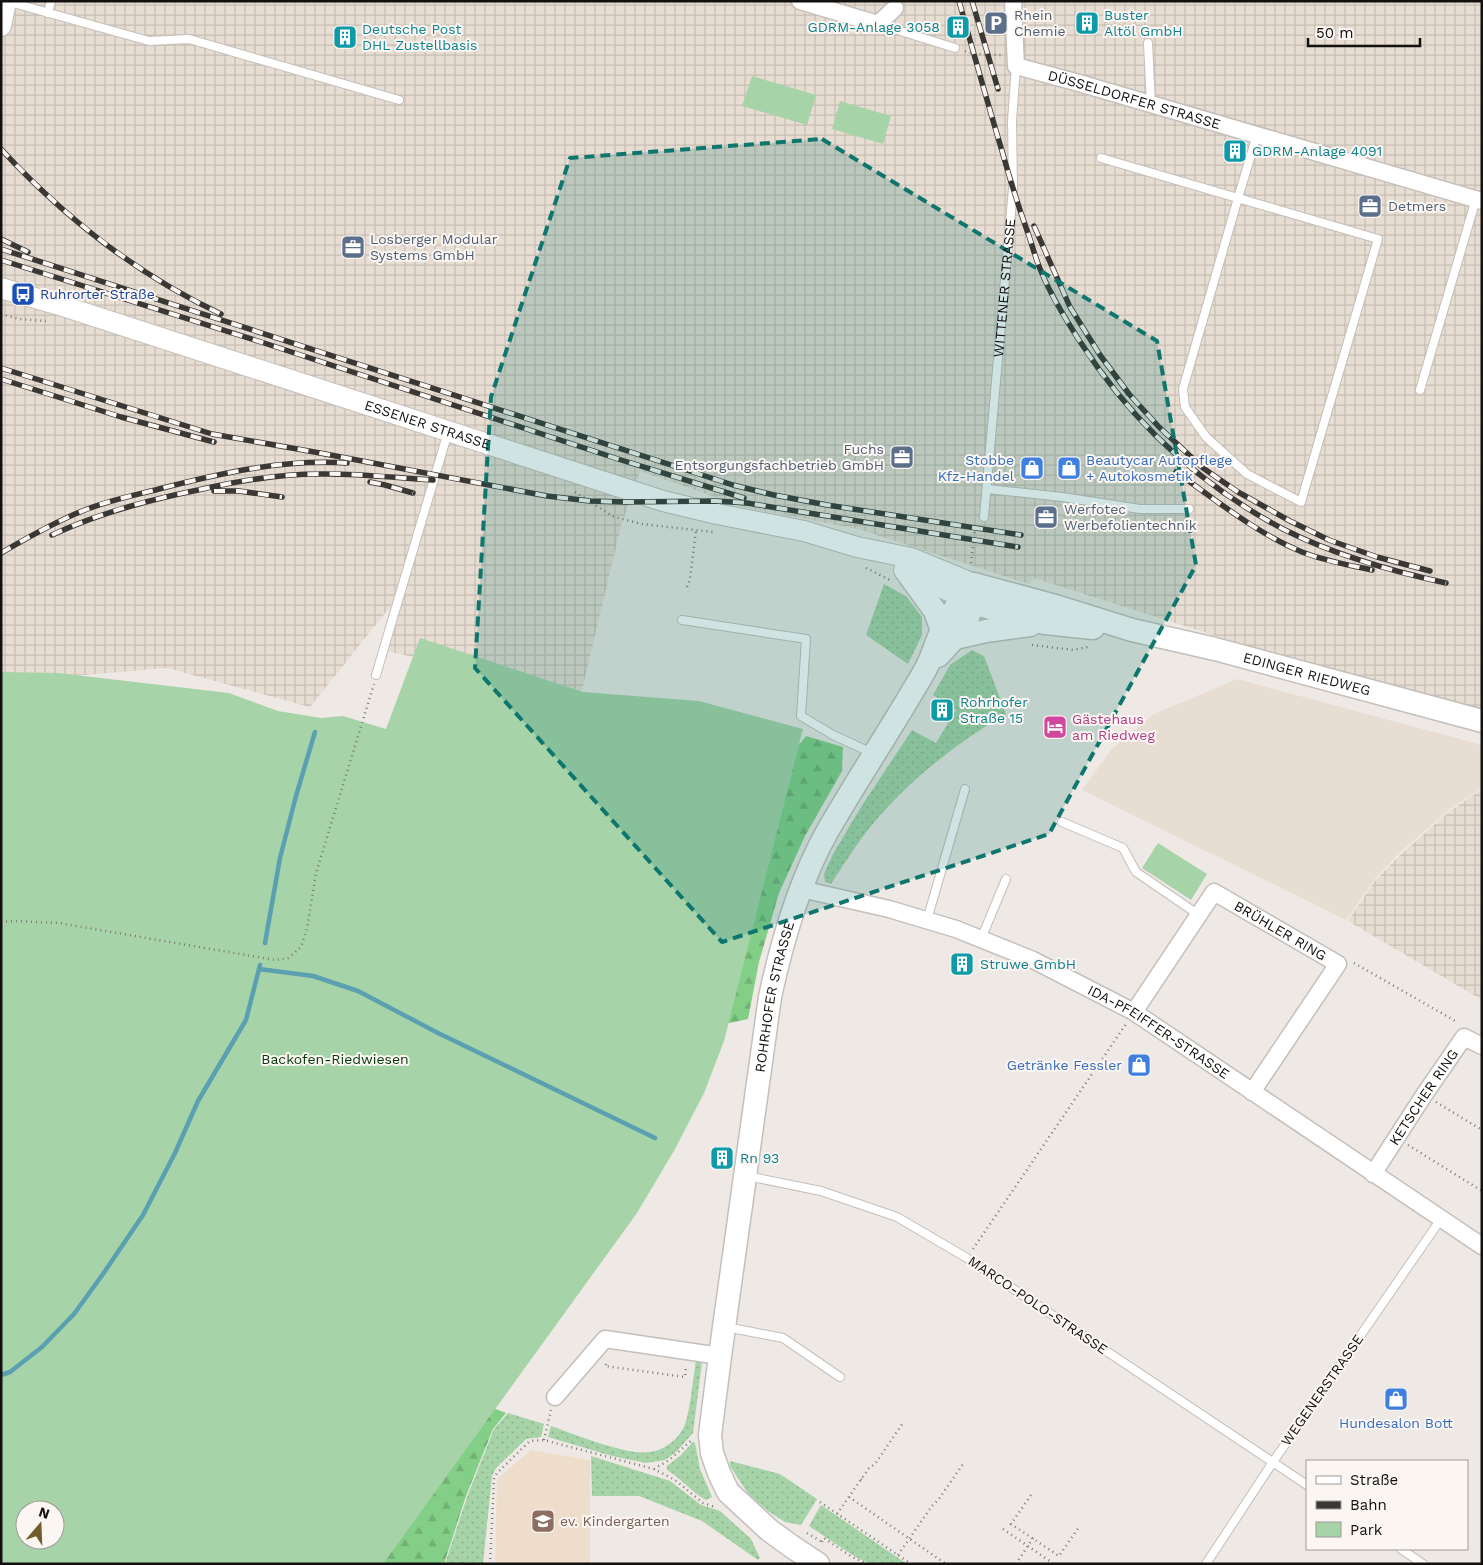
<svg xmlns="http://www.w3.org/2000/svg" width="1483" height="1565" font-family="'Work Sans',sans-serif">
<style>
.built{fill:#e8ddd3}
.industrial{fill:url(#industrial-grid)}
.education{fill:#eeddcb}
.grass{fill:url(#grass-dots)}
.forest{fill:url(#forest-firs)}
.green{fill:#a7d3a8;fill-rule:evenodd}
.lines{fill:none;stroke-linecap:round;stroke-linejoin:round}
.stream{stroke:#5aa0b1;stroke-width:4.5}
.service-casing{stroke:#c5bfbb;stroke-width:10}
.minor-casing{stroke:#c5bfbb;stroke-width:19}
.tertiary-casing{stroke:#c5bfbb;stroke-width:22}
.secondary-casing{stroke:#c5bfbb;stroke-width:25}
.path{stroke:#7d7a76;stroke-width:2.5;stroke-dasharray:1 4;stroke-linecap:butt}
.service{stroke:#fff;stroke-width:8}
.minor{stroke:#fff;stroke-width:16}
.tertiary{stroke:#fff;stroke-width:20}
.secondary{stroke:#fff;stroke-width:22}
.rail-casing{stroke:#393835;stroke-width:5.5}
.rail{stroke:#fbf6f2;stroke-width:4;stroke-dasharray:11;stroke-linecap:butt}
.marked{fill:#0f766e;fill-opacity:0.2;stroke:#0f766e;stroke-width:4;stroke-dasharray:10 6;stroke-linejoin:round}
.labels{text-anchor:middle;stroke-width:4;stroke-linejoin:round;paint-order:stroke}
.service-label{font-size:14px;fill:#4e5e75;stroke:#fbf6f2;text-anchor:start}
.culture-label{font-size:14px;fill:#0d838f;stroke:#fbf6f2;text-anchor:start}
.street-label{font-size:14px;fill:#12110f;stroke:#fbf6f2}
.transit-label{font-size:14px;fill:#164399;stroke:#fbf6f2;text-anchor:start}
.shop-label{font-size:14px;fill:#366cbe;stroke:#fbf6f2;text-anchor:end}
.hotel-label{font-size:14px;fill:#b23c85;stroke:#fbf6f2;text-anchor:start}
.park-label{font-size:14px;fill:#00380a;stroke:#fbf6f2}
.education-label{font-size:14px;fill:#785e54;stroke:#fbf6f2;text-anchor:start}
</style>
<defs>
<pattern id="industrial-grid" width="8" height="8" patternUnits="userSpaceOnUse" patternTransform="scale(1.25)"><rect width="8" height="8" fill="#e8ddd3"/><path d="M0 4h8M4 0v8" fill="none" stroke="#c6bdb4"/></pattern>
<pattern id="grass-dots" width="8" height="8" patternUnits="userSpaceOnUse" patternTransform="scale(1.25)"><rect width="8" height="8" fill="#a7d3a8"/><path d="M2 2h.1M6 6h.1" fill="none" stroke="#8fb48f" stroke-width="1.8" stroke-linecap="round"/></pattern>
<pattern id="forest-firs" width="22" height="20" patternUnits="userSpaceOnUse" patternTransform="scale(1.25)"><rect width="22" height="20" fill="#84cf88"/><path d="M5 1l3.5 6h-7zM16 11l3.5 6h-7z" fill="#71b174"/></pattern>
</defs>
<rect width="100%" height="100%" fill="#eee9e4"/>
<path class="built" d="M1237,679l245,66v43l-31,20 -54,47 -23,25 -28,40 -264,-130 29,-40 43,-36z"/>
<path class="industrial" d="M1,1h1481v709l-247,-68 -201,-64 -5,6 -171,-55 -111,-21 -107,-37 -19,55 -40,168 -195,-43 8,-49 -84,105 -143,-39 -166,14z
M1482,789v211l-134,-79 26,-39 24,-25 51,-45z"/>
<path class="education" d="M531,1450l59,10v104h-95l2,-85z"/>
<path class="grass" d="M884,584l22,12 16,21v18l-14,29 -42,-29z
M972,650l12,6 22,58c-45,26 -86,58 -121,96 -21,22 -37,48 -54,74l-6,-2 -1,-8 9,-20 28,-47 51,-77 24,13 20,-33 -23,-15 17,-30z
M696,1361l6,1 -9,71 -17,19 -11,8 -19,3 -34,-7 -64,-19 3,-11c23,8 76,30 99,26 14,-2 26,-11 33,-23 7,-13 10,-52 13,-68z
M508,1413l36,11 -3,13 -15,2 -30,29 -4,8 -9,88h-38l22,-67 27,-68z
M693,1442l2,1 5,26 12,28 -6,3c-15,-8 -25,-22 -39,-30v-4l13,-10z
M591,1456l79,25 31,24 19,6 31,28 9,19 -2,2 -56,-39 -63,-25h-47z
M730,1461l50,13 37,25 -16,26 -16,-3 -17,-11 -19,-16 -19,-29z
M821,1505l86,59h-37l-16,-8 -45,-30z"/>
<path class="forest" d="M806,736l37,11 -1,24 -37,65 -26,57 -20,69 -11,57 -23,5 -247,378 28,11 -13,16 -27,67 -22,68h-197l546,-812z"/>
<path class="green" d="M752,76l64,19 -9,30 -65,-19z
M840,101l51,15 -8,28 -51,-15z
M420,638l163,54 116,9 104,28 -79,312 -20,52 -29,56 -38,64 -254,351h-382v-892l57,1 171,20 49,18 43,7 22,-2 43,13zM25,1510h30v30h-30z
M1158,843l49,31 -16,26 -49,-32z"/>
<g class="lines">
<path class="stream" d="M265,943l15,-85 16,-62 19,-64
M259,969l54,7 45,15 80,42 217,105
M1,1375l9,-3 32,-25 32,-33 29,-40 40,-59 32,-62 23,-52 48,-81 14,-55"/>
<g class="service-casing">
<g id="service">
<path d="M6,1l143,40 40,-2 210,61"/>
<path d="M48,13l3,-12"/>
<path d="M878,24l77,24"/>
<path d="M1000,24h14"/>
<path d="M1148,43l3,62"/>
<path d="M1101,158l277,81 -77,263 -54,-28 -41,-37 -21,-30 -2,-18 55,-191 19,-63"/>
<path d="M1420,390l56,-191"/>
<path d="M987,489l75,8 78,12h49"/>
<path id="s1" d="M984,517l29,-328 -1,-68 4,-55"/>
<path d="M682,620l124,19 -5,77 32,19 39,18"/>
<path d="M376,675l72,-243"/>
<path d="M1062,822l61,26 13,24 63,43"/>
<path d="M927,920l38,-131"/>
<path d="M981,939l25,-60"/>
<path d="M747,1176l74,15 76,26 70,41 340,227"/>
<path d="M726,1327l57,11 57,39"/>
<path d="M1401,1549l22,15"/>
<path d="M1206,1564l67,-102 168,-243"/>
</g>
</g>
<g class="minor-casing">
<g id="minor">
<path d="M800,1l78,23 17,-16"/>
<path id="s2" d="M1013,1l3,65 63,17 403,118"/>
<path id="s3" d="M801,889l88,20 67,20 77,31 101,52 348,234"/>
<path id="s4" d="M1134,1012l80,-120 124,72 -86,128"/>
<path id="s5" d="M1373,1174l51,-79 40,-58 18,9"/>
<path d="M555,1397l50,-58 115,17"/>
</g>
</g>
<g class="tertiary-casing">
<g id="tertiary">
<path d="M1,26l5,-25"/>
<path id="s6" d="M1,288l65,19 597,194 54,13 87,17 53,16 54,11 63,26"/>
<path d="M904,570l70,33"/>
</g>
</g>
<g class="secondary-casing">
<g id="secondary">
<path d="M906,571l29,40 7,20"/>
<path id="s7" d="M974,584l78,21 80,25 83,19 267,72"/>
<path d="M974,603l35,11 36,9 48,5"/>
<path d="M955,638l31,-7 44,-6"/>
<path d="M938,656c20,-21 35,-35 36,-66"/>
<path id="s8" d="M818,1564l-27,-18 -22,-16 -41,-38 -9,-19 -7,-20 -2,-18 10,-79 50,-359c12,-56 29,-115 57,-165 31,-54 66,-106 97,-160 8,-13 11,-28 18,-42 9,-17 20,-32 32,-46"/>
</g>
</g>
<path class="path" d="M965,51l9,3 27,1
M1,314l18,5 27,2
M575,492l39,25 28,7 71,8
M971,563l4,-35 3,-3
M866,568l24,12
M687,587l3,-8 6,-49
M1032,645l41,5 15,-3
M1,922l13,-1 45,2 216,37 13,-2 13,-11 6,-19 9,-55 58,-189
M1354,963l103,59
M1436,1102l46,28
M1408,1145l74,46
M973,1249l153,-225
M606,1364l-1,2 80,11 1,-11
M544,1440l7,-30
M654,1469l15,-9 23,-20
M861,1479l4,3
M1031,1495l-20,29 48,32 20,-29
M849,1497l97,67
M820,1502l91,62
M837,1514l32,-46 6,-4 28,-41
M1003,1529l51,35
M807,1533l15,9
M822,1542l2,-4 28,19 16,7
M898,1555l34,-49 7,-7 24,-35
M490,1564l4,-85 3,-6 33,-32 14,-1 110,29 21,11 28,23 12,4
M1016,1564l17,-26"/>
<use href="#service" class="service"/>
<use href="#minor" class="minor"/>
<use href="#tertiary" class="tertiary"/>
<use href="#secondary" class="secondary"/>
<g class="rail-casing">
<path id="rail" d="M959,1c14,50 28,100 43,150 8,29 17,57 27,85 4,12 7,24 12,35 10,25 25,49 40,72 51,79 119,142 202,186 51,26 108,42 163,54
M972,1l26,88
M1,149c62,67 137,126 220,165
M1034,226l36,81 30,48 29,39 30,33 44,41 35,24 52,29 39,19 48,17 53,14
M1,239l27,13
M1,249l732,236 41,10 53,10 194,30
M1,260l260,82 357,117 126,39
M1,368l211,66 108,19 227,43 43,5 35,1 91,-1 31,2 271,44
M1,379l120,38 93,25
M1176,472c40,28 80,61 126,80 23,9 47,13 70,18
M370,482l15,3 28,8
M214,491h25l43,6
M52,535c47,-22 96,-35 146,-45 40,-9 79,-16 121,-16 38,-1 76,4 114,6
M1,553c24,-14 49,-28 74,-39 27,-12 56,-18 84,-25 62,-16 124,-30 188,-26"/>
</g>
<use href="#rail" class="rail"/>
</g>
<path class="marked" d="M822,139l335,202 39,224 -147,269 -327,108 -247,-274 16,-271 79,-239z"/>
<defs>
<g id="parking-square" transform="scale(1.25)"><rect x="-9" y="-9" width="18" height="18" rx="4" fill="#5c6f8a" stroke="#fbf6f2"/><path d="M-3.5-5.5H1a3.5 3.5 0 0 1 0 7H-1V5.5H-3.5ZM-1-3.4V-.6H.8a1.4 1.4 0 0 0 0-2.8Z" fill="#fff"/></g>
<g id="building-square" transform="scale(1.25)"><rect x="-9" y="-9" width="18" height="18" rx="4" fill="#0f9aa8" stroke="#fbf6f2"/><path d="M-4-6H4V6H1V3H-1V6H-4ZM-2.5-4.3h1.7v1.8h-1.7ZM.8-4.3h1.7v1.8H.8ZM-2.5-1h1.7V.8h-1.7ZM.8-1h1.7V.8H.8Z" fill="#fff"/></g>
<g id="office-square" transform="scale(1.25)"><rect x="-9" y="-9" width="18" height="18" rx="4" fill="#5c6f8a" stroke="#fbf6f2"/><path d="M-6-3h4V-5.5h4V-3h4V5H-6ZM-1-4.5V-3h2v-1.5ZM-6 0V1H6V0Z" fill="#fff"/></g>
<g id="bus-square" transform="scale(1.25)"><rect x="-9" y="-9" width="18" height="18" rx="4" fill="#1a4fb4" stroke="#fbf6f2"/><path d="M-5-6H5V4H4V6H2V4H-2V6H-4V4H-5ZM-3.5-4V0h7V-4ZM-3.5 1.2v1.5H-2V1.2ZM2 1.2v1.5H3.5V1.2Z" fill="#fff"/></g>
<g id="shop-square" transform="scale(1.25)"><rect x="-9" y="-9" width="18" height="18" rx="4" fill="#3f7fe0" stroke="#fbf6f2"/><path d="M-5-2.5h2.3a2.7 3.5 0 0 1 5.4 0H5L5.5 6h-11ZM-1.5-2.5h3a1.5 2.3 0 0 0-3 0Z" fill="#fff"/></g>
<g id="hotel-square" transform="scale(1.25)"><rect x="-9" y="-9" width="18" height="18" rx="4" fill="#d1479c" stroke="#fbf6f2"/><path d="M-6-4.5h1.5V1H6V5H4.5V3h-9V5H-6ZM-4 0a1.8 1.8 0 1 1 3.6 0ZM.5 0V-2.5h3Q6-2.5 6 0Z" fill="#fff"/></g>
<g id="school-square" transform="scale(1.25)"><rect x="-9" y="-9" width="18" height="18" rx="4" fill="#8d6e63" stroke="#fbf6f2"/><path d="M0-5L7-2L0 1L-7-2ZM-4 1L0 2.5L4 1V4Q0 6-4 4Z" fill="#fff"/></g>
</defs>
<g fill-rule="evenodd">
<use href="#parking-square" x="996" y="23"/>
<use href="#building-square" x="1087" y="23"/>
<use href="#building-square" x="958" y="27"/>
<use href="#building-square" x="345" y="37"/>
<use href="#building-square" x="1235" y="151"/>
<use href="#office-square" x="1370" y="206"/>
<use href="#office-square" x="353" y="247"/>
<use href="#bus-square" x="23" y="294"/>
<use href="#office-square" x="902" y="457"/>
<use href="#shop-square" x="1032" y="468"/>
<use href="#shop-square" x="1069" y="468"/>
<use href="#office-square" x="1046" y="517"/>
<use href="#building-square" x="942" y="710"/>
<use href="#hotel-square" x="1055" y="727"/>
<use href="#building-square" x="962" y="964"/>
<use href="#shop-square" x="1139" y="1065"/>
<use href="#building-square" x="722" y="1158"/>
<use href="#shop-square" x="1396" y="1399"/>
<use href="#school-square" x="543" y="1521"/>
</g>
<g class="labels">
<g class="service-label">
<text x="1014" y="20">Rhein<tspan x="1014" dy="16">Chemie</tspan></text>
<text x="1388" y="211">Detmers</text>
<text x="370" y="244">Losberger Modular<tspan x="370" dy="16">Systems GmbH</tspan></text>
<text x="884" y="454" text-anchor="end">Fuchs<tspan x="884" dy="16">Entsorgungsfachbetrieb GmbH</tspan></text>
<text x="1064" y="514">Werfotec<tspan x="1064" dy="16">Werbefolientechnik</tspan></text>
</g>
<g class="culture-label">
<text x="1104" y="20">Buster<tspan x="1104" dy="16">Altöl GmbH</tspan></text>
<text x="940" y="32" text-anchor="end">GDRM-Anlage 3058</text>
<text x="362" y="34">Deutsche Post<tspan x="362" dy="16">DHL Zustellbasis</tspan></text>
<text x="1252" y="156">GDRM-Anlage 4091</text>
<text x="960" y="707">Rohrhofer<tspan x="960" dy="16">Straße 15</tspan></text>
<text x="980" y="969">Struwe GmbH</text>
<text x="740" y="1163">Rn 93</text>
</g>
<g class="street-label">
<text dy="5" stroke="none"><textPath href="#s2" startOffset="188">DÜSSELDORFER STRASSE</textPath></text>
<text dy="5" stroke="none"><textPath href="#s1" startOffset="230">WITTENER STRASSE</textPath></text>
<text dy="5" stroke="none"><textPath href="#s6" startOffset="448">ESSENER STRASSE</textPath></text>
<text dy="5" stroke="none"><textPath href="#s7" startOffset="345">EDINGER RIEDWEG</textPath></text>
<text dy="5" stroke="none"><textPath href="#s4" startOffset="221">BRÜHLER RING</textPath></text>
<text dy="5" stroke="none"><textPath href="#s8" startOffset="619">ROHRHOFER STRASSE</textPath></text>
<text dy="5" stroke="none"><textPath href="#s3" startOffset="388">IDA-PFEIFFER-STRASSE</textPath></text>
<text dy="5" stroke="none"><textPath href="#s5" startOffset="92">KETSCHER RING</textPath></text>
<text transform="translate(1038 1305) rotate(34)" y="5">MARCO-POLO-STRASSE</text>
<text transform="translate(1322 1390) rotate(-55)" y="5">WEGENERSTRASSE</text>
</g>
<g class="transit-label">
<text x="40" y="299">Ruhrorter Straße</text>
</g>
<g class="shop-label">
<text x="1014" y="465">Stobbe<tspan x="1014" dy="16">Kfz-Handel</tspan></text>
<text x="1086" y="465" text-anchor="start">Beautycar Autopflege<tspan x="1086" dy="16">+ Autokosmetik</tspan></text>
<text x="1122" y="1070">Getränke Fessler</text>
<text x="1396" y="1428" text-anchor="middle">Hundesalon Bott</text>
</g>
<g class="hotel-label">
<text x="1072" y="724">Gästehaus<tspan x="1072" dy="16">am Riedweg</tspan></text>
</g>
<g class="park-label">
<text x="335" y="1064">Backofen-Riedwiesen</text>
</g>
<g class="education-label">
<text x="560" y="1526">ev. Kindergarten</text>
</g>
</g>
<rect width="1483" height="1565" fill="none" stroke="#12110f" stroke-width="5"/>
<rect x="1306" y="1460" width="162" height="90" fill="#fbf6f2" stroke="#9e9a97"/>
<rect x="1316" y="1476" width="25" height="8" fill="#ffffff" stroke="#9e9a97"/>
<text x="1350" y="1485" font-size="15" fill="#12110f">Straße</text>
<rect x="1316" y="1501" width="25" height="8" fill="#393835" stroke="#9e9a97"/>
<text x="1350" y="1510" font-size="15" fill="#12110f">Bahn</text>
<rect x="1316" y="1522" width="25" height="15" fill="#a7d3a8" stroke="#9e9a97"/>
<text x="1350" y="1535" font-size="15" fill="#12110f">Park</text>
<g transform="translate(40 1525) rotate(19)"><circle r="24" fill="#fbf6f2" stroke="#9e9a97"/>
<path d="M0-4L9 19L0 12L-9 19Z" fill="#715c2b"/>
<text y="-8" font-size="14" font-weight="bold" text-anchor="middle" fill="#12110f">N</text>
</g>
<path d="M1308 38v8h112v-8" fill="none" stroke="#12110f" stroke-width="2.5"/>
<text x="1316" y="38" font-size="15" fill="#12110f" stroke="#fbf6f2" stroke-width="4" paint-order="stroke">50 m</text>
</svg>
